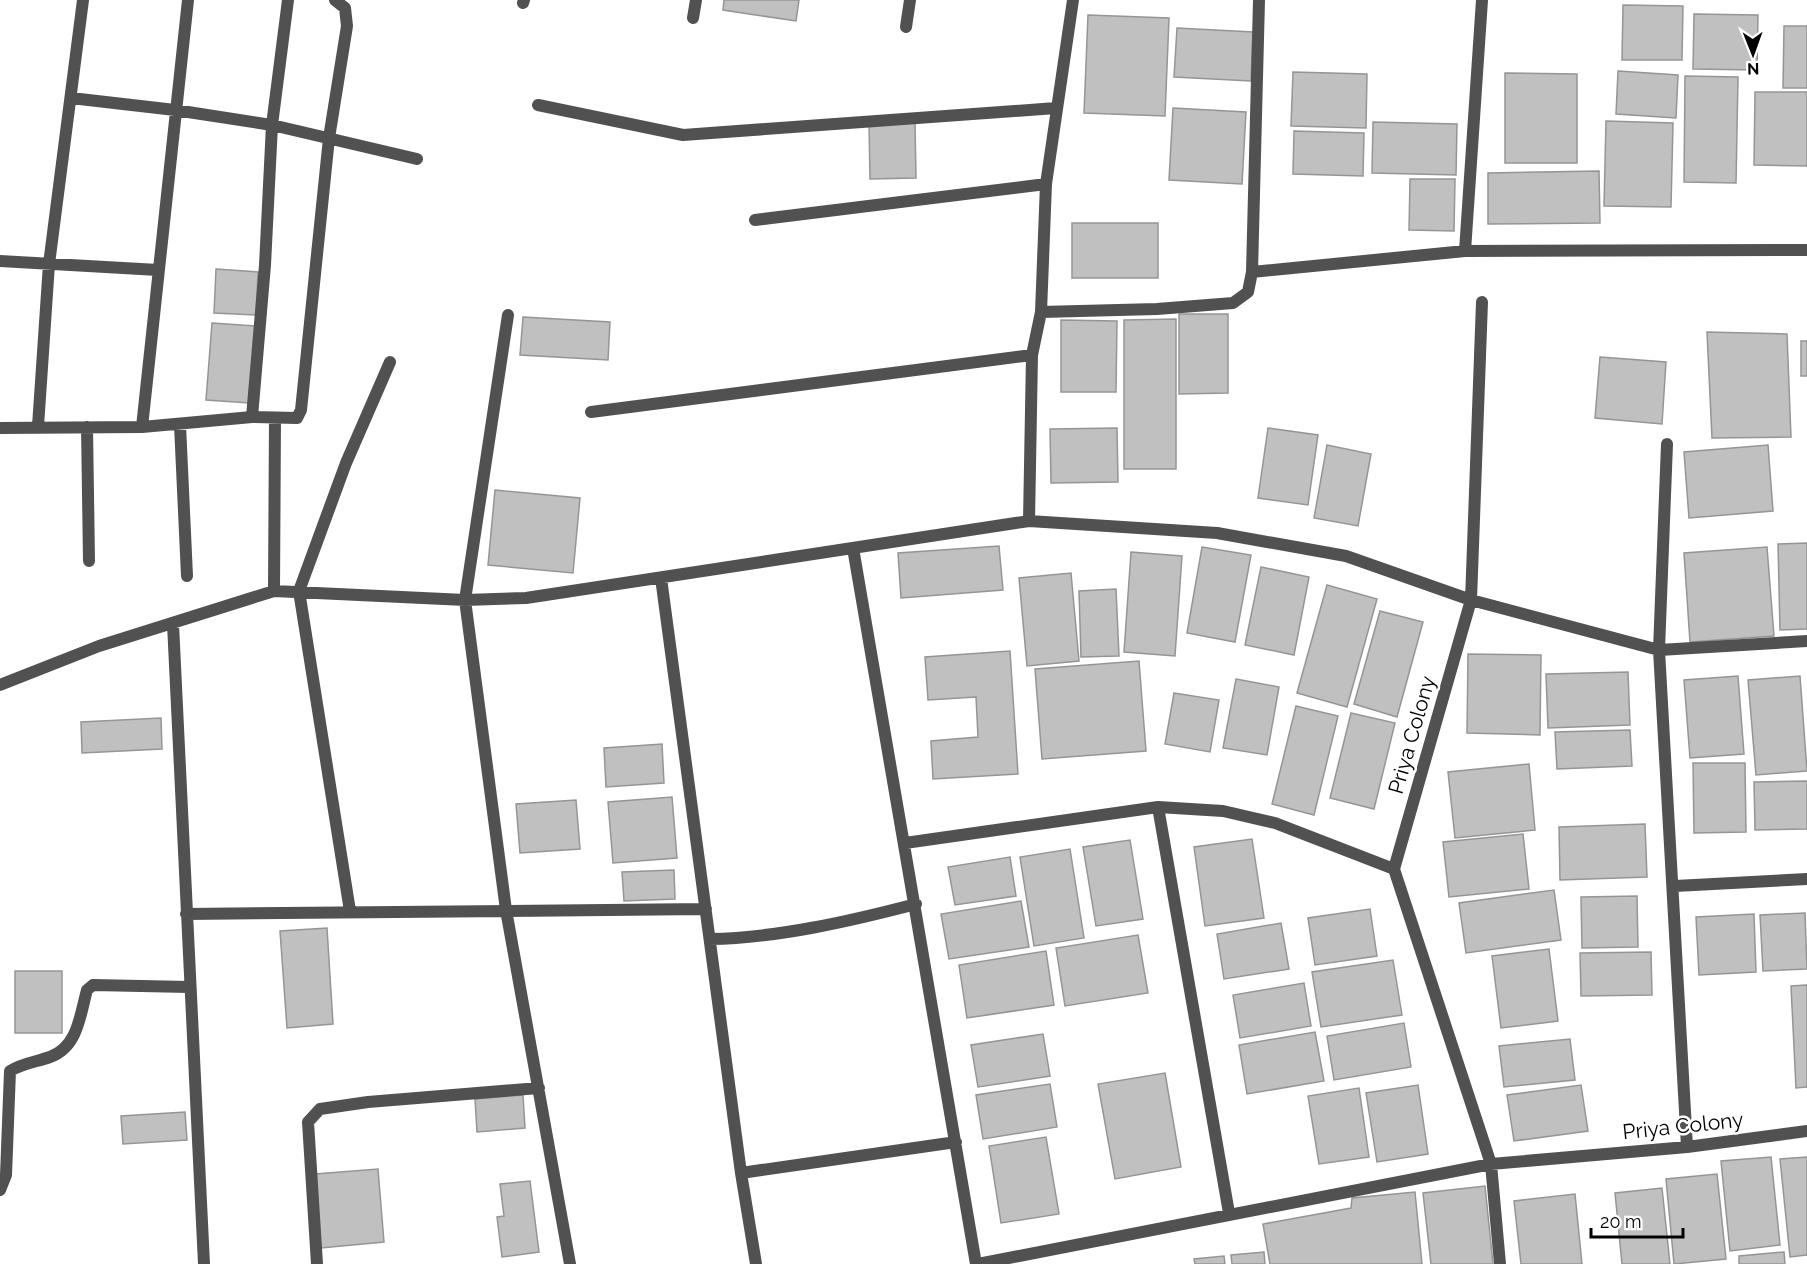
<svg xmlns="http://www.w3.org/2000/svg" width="1807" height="1264" font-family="Raleway,sans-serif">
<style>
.building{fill:#c0c0c0;stroke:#959595;stroke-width:1.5}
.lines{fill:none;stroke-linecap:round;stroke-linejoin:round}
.minor{stroke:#515151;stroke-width:12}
.labels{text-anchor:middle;stroke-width:5;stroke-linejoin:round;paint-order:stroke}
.street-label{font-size:21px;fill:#000;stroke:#fff}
</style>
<rect width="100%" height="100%" fill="#fff"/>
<path class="building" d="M724,0h75l-3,21 -73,-11z
M1623,5l60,1 -1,54h-60z
M1694,14l64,1 -1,55 -64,-1z
M1088,15l81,3 -4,98 -81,-3z
M1784,26h23v62h-24z
M1177,28l76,4 -2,49 -77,-4z
M1618,71l60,4 -2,43 -60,-4z
M1293,72l74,2 -1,54 -75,-2z
M1505,73l72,1v89h-72z
M1685,76l53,1 -2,106 -52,-1z
M1755,92h52v74l-53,-1z
M1173,108l73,4 -4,72 -73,-4z
M1606,121l67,2 -2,84 -67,-1z
M1373,122l84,2 -1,51 -84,-2z
M915,123l1,55 -46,1 -1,-55z
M1294,131l70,2 -1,43 -70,-2z
M1599,171l1,52 -112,1v-51z
M1410,179h45l-1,52 -45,-1z
M1072,223h86v55h-86z
M216,269l42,3 -2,43 -42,-2z
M1179,314h49v79l-49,1z
M523,317l87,5 -2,38 -88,-5z
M1176,319v150h-52v-149z
M1061,320l56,1 -1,71h-55z
M212,323l44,3 -7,77 -43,-3z
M1707,332l80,2 4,103 -79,1z
M1801,341h6v35h-6z
M1600,357l66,5 -4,62 -67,-6z
M1117,428l1,54 -67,1 -1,-54z
M1268,428l50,7 -10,70 -50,-7z
M1327,445l44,9 -13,72 -44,-8z
M1768,445l5,66 -84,7 -5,-66z
M495,490l85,8 -7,75 -85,-8z
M1807,543v86l-27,1 -2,-86z
M999,546l4,44 -102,8 -3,-45z
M1202,547l49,8 -16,87 -48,-9z
M1767,547l7,89 -84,6 -6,-89z
M1131,552l51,4 -7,100 -51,-4z
M1261,567l48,10 -15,78 -49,-10z
M1071,573l8,88 -52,5 -8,-88z
M1327,585l50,14 -30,108 -50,-14z
M1116,589l3,67 -38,1 -2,-66z
M1380,611l43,11 -26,95 -43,-13z
M1010,651l8,123 -85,5 -2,-38 47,-4 -2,-40 -48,3 -3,-43z
M1468,654l73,1 -1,80 -73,-2z
M1139,661l7,90 -104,8 -7,-90z
M1628,672l2,53 -82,3 -2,-54z
M1738,676l6,78 -54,4 -6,-78z
M1800,676l7,95 -51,4 -8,-95z
M1236,679l43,8 -12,68 -44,-7z
M1174,693l45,7 -9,52 -45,-8z
M1296,706l42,10 -24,99 -42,-11z
M1351,713l44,10 -21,86 -44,-11z
M161,718l1,31 -80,4 -1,-31z
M1630,730l2,36 -75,3 -2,-37z
M662,744l2,39 -58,4 -2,-39z
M1693,763h52l1,69 -52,1z
M1529,764l6,66 -80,8 -7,-66z
M1807,781v48l-52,1 -1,-48z
M672,797l5,61 -64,5 -5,-61z
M576,800l4,49 -60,4 -4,-49z
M1645,824l2,53 -87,3 -1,-53z
M1523,834l6,55 -80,8 -6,-55z
M1252,839l12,79 -59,8 -11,-79z
M1130,840l13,79 -47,7 -13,-79z
M1070,849l14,89 -50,8 -14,-89z
M1010,857l6,39 -61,9 -7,-38z
M674,870l1,29 -51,2 -2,-29z
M1554,890l7,50 -95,13 -7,-50z
M1637,896l1,51 -56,1 -1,-51z
M1021,901l8,46 -80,12 -8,-45z
M1370,909l7,47 -62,9 -7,-47z
M1805,913l2,56 -44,2 -3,-56z
M1754,914l2,58 -57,3 -3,-58z
M1281,923l8,46 -65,10 -7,-45z
M327,928l6,96 -46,4 -7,-97z
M1138,935l10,58 -83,13 -9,-58z
M1549,949l9,72 -57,7 -9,-72z
M1046,951l8,54 -87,13 -8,-53z
M1651,952l1,43 -71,1 -1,-43z
M1393,960l9,55 -81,12 -9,-55z
M15,971h47v62h-47z
M1304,983l7,43 -71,12 -7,-43z
M1807,985v102l-11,1 -5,-102z
M1404,1023l7,44 -77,13 -7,-44z
M1315,1032l9,49 -77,13 -8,-49z
M1043,1034l7,42 -72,11 -7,-42z
M1570,1039l5,41 -71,7 -5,-41z
M1165,1073l16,94 -66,12 -17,-95z
M1050,1084l7,43 -74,12 -7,-44z
M1418,1085l10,69 -51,8 -11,-69z
M1581,1085l7,46 -74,10 -7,-46z
M1359,1088l10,69 -50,7 -11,-68z
M523,1095l2,33 -48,4 -2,-33z
M185,1112l2,28 -64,4 -2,-28z
M1046,1137l13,77 -58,9 -12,-77z
M1771,1157l9,88 -50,6 -9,-90z
M1807,1157v98l-17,2 -10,-98z
M378,1169l6,73 -63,6 -6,-74z
M1717,1174l9,85 -52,5 -8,-85z
M530,1181l9,71 -37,5 -5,-40 7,-1 -4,-32z
M1485,1186l8,78h-62l-8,-71z
M1662,1188l8,76h-48l-7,-71z
M1415,1192l7,72h-152l-7,-40 88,-16 1,-10z
M1575,1194l7,70h-61l-7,-63z
M1264,1252l1,12h-33l-1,-9z
M1784,1252l1,12h-46v-8z
M1224,1256l1,8h-30l-1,-5z"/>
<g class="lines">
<path class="minor" d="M523,3l1,-3
M693,18l3,-18
M906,27l4,-27
M71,98l104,12 97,15 145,34
M538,105l145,30 373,-27
M755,220l291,-36
M1465,251l17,-251
M0,261l158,9
M1252,272l213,-21 342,-1
M1482,302l-11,298 -77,269 97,295 9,100
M1041,312l116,-3 76,-6 15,-11 4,-20 7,-272
M508,315l-43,285 41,310 64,354
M591,412l441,-57
M252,417l13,-152 7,-140 16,-125
M180,425l7,151
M38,426l11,-162 34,-264
M87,427l2,134
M142,427l46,-427
M0,428l142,-1 110,-10 45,1 4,-8 28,-272 18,-112 -2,-18 -10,-8
M1667,444l-8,206 28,497
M1029,521l3,-166 9,-43 5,-128 27,-184
M853,548l123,716
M661,578l80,595 15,91
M274,591l1,-173
M173,624l31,640
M0,685l99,-39 175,-55 191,9 61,-2 503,-77 188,12 129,23 125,44 188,50 148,-9
M1158,807l71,406
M905,843l253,-36 65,4 52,12 119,46
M1675,886l132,-7
M350,911l-51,-320 47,-128 44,-101
M186,914l520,-5
M710,939c67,-1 141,-18 206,-35
M741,1173l215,-31
M0,1190l6,-15 4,-104c13,-8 26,-9 40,-14 28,-10 30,-42 37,-67l6,-5 96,2
M317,1264l-9,-142 12,-13 48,-7 171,-14
M978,1264l513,-100 196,-17 120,-16"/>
</g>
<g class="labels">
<g class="street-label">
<text transform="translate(1412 735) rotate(-74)" y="7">Priya Colony</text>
<text transform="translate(1683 1126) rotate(-6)" y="7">Priya Colony</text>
</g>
</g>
<g transform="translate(1753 54) rotate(179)" stroke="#ffffff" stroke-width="4.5" paint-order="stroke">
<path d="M0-4.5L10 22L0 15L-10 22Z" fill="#000000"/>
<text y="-9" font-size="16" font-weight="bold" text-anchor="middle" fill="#000000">N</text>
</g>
<path d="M1591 1228v9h92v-9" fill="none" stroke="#000000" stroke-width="3"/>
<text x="1600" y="1228" font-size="18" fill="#000000" stroke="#ffffff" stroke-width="4.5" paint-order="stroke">20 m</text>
</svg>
